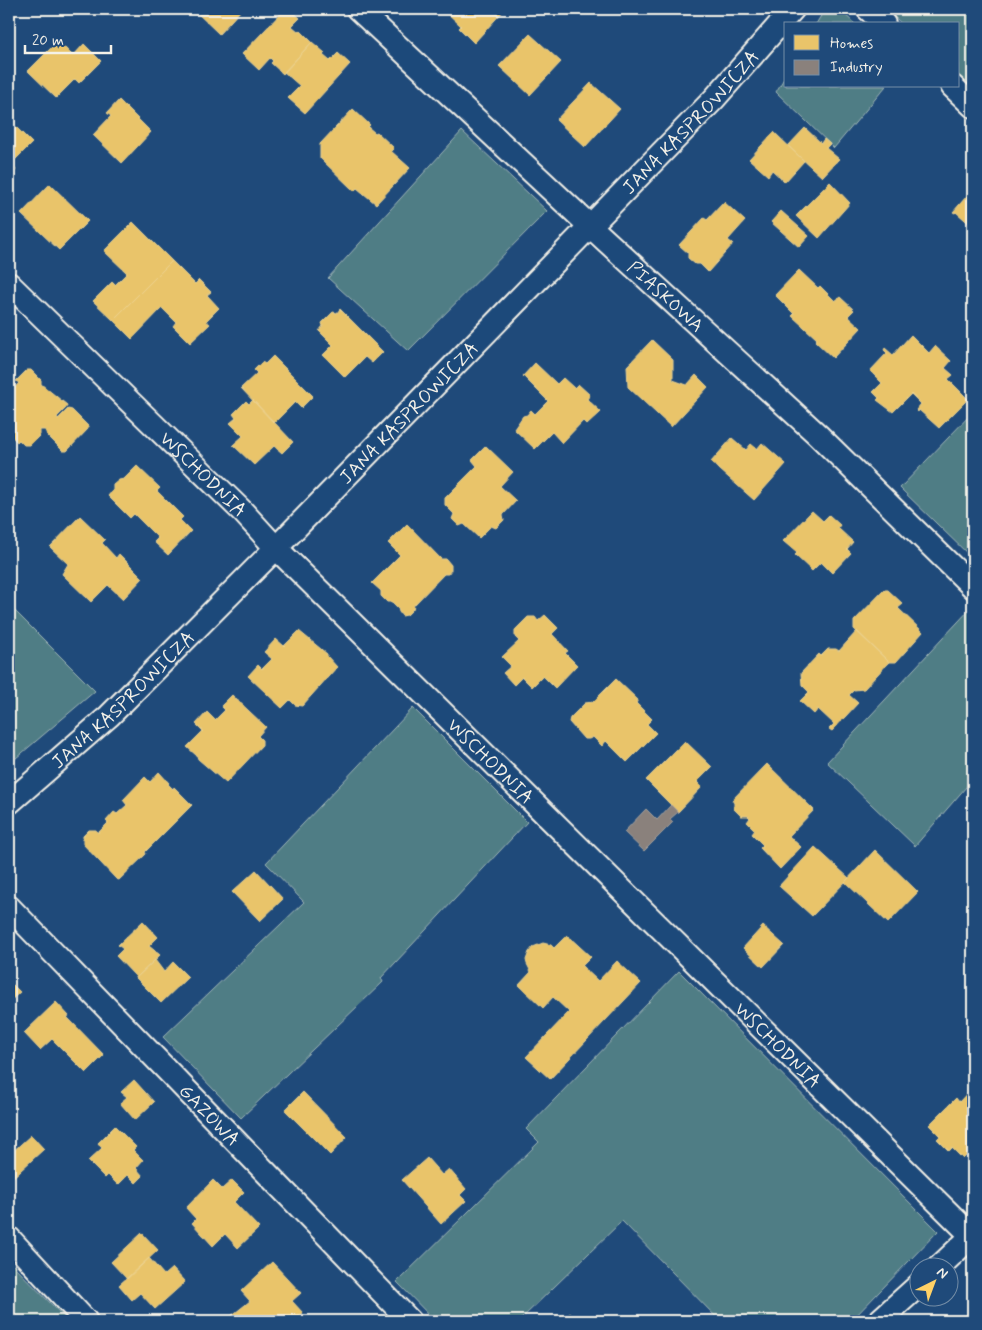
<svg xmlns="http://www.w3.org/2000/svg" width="982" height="1330" font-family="Mynerve,sans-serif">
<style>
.green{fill:#507d85;stroke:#a2b7b6}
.homes{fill:#e9c46a;stroke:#ecd290}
.industry{fill:#8a817c;stroke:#aaa39c}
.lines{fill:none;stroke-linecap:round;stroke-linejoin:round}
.minor-casing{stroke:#f4f1e8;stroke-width:26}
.minor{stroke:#1f4a7a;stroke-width:22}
.labels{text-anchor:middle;stroke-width:5;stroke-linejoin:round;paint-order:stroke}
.street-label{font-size:19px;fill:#f4f1e8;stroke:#1f4a7a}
</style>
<rect width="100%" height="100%" fill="#1f4a7a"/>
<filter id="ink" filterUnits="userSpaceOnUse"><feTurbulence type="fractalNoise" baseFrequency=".02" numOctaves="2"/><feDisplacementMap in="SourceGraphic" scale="10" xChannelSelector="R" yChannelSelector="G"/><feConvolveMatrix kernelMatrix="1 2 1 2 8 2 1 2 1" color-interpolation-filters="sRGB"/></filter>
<g filter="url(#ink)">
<path class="green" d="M825,9h14l16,15h-39z
M886,9h87v81l-15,-14v-52h-56z
M786,75v11h100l-52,62 -58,-56z
M462,131l85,80 -139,140 -80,-73z
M973,412v147l-73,-71z
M9,605l86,86 -86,73z
M972,607l1,3v169l-58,67 -88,-84z
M413,708l114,114 -146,156 2,4 -142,136 -78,-81 141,-135 -38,-39z
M679,971l259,260 -87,90h-131l-98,-100 -103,100h-84l-38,-39 142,-140 -13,-13z
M9,1261l59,60h-59z"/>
<path class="homes" d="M193,9h49l-23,25z
M285,9h5l10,9 -8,8 7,6 2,-1 11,11 -29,32 -12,-11 2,-2 -3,-3 -11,12 -17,-16z
M443,9h62l-31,34 -15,-15 2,-2z
M530,34l31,28 -31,33 -31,-29z
M58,41l15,15 11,-12 17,17 -22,22 -4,-4 -19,19 -28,-27z
M312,42l13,11 -2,2 7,6 8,-8 12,11 -45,49 -17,-15 12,-12 -16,-14z
M591,83l29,26 -35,38 -29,-27z
M119,100l32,32 -29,31 -29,-28 18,-19 -4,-3z
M353,109l17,16 -2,2 7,6 2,-1 17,16 -3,3 19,17 -34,36 -19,-16 -3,3 -34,-33v-14z
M9,120l23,23 -21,21 5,6 -7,8z
M805,128l16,15 3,-4 6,5 -4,4 13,11 -17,18 -34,-31z
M774,132l30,29 -19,21 -13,-12 -4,6 -19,-17z
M830,182l20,21 -31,35 -23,-22z
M50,184l38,37 -29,29 -38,-36z
M973,189v38l-17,-15 -1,1 -2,-1z
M724,202l21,19 -17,19 5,4 -25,28 -8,-8h-5l-7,-6v-5l-9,-8 25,-27 3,2z
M781,211l28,25 -10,11 -28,-25z
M133,222l39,39 -59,59 -20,-19 19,-19 3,3 12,-12 -23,-22z
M172,261l23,23 4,-4 12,12 -4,3 12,13 -13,13 4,3 -20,19 -17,-17 3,-4 -14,-14 -30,31 -19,-19z
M799,270l19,18 2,-2 15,15 5,-4 14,13 -6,6 13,12 -28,30 -18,-17 2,-2 -25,-23 2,-2 -19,-19z
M340,309l43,43 -11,11 -7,-6 -20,20 -22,-22 10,-10 -14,-14 4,-5 -1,-3 11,-11 4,1z
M911,335l18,18 6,-7 16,15 -6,7 8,7 -5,4 20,20 -29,29 -20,-18 -1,2 -2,-2 5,-6 -10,-10 -18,18 -16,-12 2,-2 -6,-6 9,-9 -12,-12 17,-18 -3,-3 1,-2 8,7z
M652,340l21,20v20l14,5 9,-10 12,12 -37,40 -43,-40 -1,-21z
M273,356l40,40 -12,12 -6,-6 -21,21 -33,-35 16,-15 -3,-3 8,-8 3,2z
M535,363l22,21 6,-6 11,10 4,-4 12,11 -3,4 14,13 -14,13 -4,-4 -21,22 -10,-11 -17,17 -21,-20 9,-13 4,-1 4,-5 4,4 13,-13 -25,-25z
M27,370h4l10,10v4l26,21 -1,3 -9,9 1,2 10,-10 4,1 16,16v3l-21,22h-4l-16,-16 -2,-5h-5v5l-10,10h-6l-5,-5 -2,2 -8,-9v-39l10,-11 -3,-2z
M253,400l40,42 -11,11 -8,-7 -20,19 -21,-20 10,-9 -13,-13 6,-5 -3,-4 13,-13 3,3z
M732,438l14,12 5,-6 6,5 5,-6 24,21 -32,36 -43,-38z
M486,446l27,26 -13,14 16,15 -13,14 1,5 -8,8 -5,-2 -12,12 -15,-14 -5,2 -7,-7 2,-5 -9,-9v-7l32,-32 -5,-6z
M137,466l23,22 -3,3 26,26 -3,3 11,11 -23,24 -14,-13 4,-4 -24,-24 -4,4 -22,-22 5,-6v-5l6,-5 5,-1z
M812,511l11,10 6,-6 11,10 -2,3 15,14 -6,7 4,4 -19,20 -11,-11 -9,9 -17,-16 2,-2 -14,-12z
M80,516l25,24 -3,3 14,15 3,-4 24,24 -20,21 -15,-14 -17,17 -29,-28 6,-10 -18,-17z
M407,524l34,35h5l5,6v5l-3,4h-4l-30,31 -1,4 -6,6 -5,1 -3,-4 -1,-4 -6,-6h-5l-6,-6v-5l-9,-8 28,-28 -12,-12z
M884,590h4l15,14 -5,4 25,24 -27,30h-7l-35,-33v-8z
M545,615l13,13 -6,6 16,17 -3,2 12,12 -22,23 -12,-12 -11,11 -10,-10 -8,8 -11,-12 8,-7 -9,-9 17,-16 -4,-4v-7l13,-13h7l3,4z
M299,631l28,23v2l10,11 -35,39 -7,-1 -5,-5 -8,8 -34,-32 10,-11 4,4 10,-10 -8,-7 12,-13 8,7z
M857,631l32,31 -25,27 -10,1 -5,5 9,8 -26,28 -3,-2 5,-5 -16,-15 -4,5 -14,-13 9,-9 -7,-7 -1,-12 18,-19 2,2 7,-7h8l3,2z
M616,679l22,21 -2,3 16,16 -5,5 9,9 -29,29 -21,-21 -4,5 -9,-9 -4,2h-5l-15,-17 1,-4 15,-15 8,-1z
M232,695l34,32 -8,9 4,4v5l-36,38 -28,-24 -1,-3 -10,-9 16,-16 -7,-7 11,-12 8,8 10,-10 -4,-4z
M685,741l27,26 -15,15 5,5 -24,25 -32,-32z
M767,764l47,46 -25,26 12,11 -21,22 -20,-21 3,-3 -11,-11 3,-4 -8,-8 3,-4 -2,-2h-7l-7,-7v-6l-2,-3z
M159,772l10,11 -1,1 5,5 1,-2 18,18 -47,47 1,2 -27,26 -3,-1 -33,-35v-8l6,-6h7l2,3 10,-10 -2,-2 8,-9 3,2 10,-9 -4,-5 22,-23 5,5z
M815,847l34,31 -37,38 -33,-30z
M875,850l43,42 -30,31 -43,-41z
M256,870l27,29 -23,22 -28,-29z
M143,921l15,16 -9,9 11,9 -24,23v-1l-20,-21 7,-7 -5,-4z
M763,926l21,19 -21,22 -20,-19z
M567,935l24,22 -9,9 16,15 19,-20 24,22 -91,96 -24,-22 43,-45 -16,-15 -10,11 -24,-23 12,-13 -4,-8 -1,-4 3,-8 4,-5 10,-4 8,2 3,3z
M155,960l9,12 9,-10 15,15 -27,26 -25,-25z
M9,981l11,11 -11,10z
M56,1002l13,14 -2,1 37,38 -18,18 -34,-34 -12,11 -16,-17z
M134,1080l20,22 -19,18 -15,-17 7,-6 -6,-5z
M973,1087v62l-10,10 -11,-11 -3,3 -12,-12 3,-3 -11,-11 27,-27 3,4z
M303,1092l44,45 -17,18 -45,-45z
M115,1126l21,21 -3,3 10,10 -7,8 7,8 -7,7 -8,-8 -10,10 -10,-10 -3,3 -17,-17 14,-13 -4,-5z
M31,1135l13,14 -35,32v-26z
M427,1158l15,17 7,-6 17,20 -6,6 6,6 -25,23 -39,-44z
M213,1180l9,9 10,-9 12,12 -10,10 25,26 -21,20 -13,-14 -12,12 -21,-23 4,-4 -10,-11z
M142,1233l16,17 -31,29 -16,-17z
M149,1258l15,17 8,-7 13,14 -30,27 -15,-16 -8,7 -13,-15z
M272,1262l29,31 -9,8 11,12 -7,7 1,1h-72l25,-20 -9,-10z
M570,1313l7,8h-15z"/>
<path class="industry" d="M671,805l7,7 -8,7 3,3 -29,29 -20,-19 22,-23 11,11z"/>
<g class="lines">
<g class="minor-casing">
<g id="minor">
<path id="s1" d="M358,9l233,218 227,208 155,152"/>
<path d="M868,9l16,15"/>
<path d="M952,86l21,20"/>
<path id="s2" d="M9,284l234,228 33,36 697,689"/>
<path id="s3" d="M9,803l100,-87 167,-168 438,-449 79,-90"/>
<path id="s4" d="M9,907l401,414"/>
<path d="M9,1238l77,83"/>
<path d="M938,1268l35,-33"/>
<path d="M879,1321l41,-37"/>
</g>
</g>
<use href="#minor" class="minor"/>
</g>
</g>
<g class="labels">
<g class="street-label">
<text dy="7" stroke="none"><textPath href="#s3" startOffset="964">JANA KASPROWICZA</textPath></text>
<text dy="7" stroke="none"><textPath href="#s1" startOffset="421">PIASKOWA</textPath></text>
<text dy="7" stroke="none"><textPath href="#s3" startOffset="559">JANA KASPROWICZA</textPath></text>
<text dy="7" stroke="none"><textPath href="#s2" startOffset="272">WSCHODNIA</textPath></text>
<text dy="7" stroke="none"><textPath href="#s3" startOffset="154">JANA KASPROWICZA</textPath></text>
<text dy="7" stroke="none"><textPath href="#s2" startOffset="678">WSCHODNIA</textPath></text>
<text dy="7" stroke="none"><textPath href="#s2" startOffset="1082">WSCHODNIA</textPath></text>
<text dy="7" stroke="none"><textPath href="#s4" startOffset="289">GAZOWA</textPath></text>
</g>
</g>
<rect width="982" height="1330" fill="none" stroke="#1f4a7a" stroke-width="30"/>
<rect x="15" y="15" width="952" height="1300" fill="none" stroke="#f4f1e8" stroke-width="2" filter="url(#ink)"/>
<rect x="784" y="22" width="175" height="65" fill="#1f4a7a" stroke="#748da6"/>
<rect x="794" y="35" width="25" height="15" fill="#e9c46a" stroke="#748da6"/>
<text x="830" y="48" font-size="15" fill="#f4f1e8">Homes</text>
<rect x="794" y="60" width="25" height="15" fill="#8a817c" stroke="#748da6"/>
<text x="830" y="72" font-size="15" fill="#f4f1e8">Industry</text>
<g transform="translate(934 1282) rotate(42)"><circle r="24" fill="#1f4a7a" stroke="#748da6"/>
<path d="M0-4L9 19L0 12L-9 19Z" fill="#ffd166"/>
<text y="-8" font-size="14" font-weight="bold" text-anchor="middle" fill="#f4f1e8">N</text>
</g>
<path d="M25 45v8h86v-8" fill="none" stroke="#f4f1e8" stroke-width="2.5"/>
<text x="32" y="45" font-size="15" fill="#f4f1e8" stroke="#1f4a7a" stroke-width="4" paint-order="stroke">20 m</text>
</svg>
